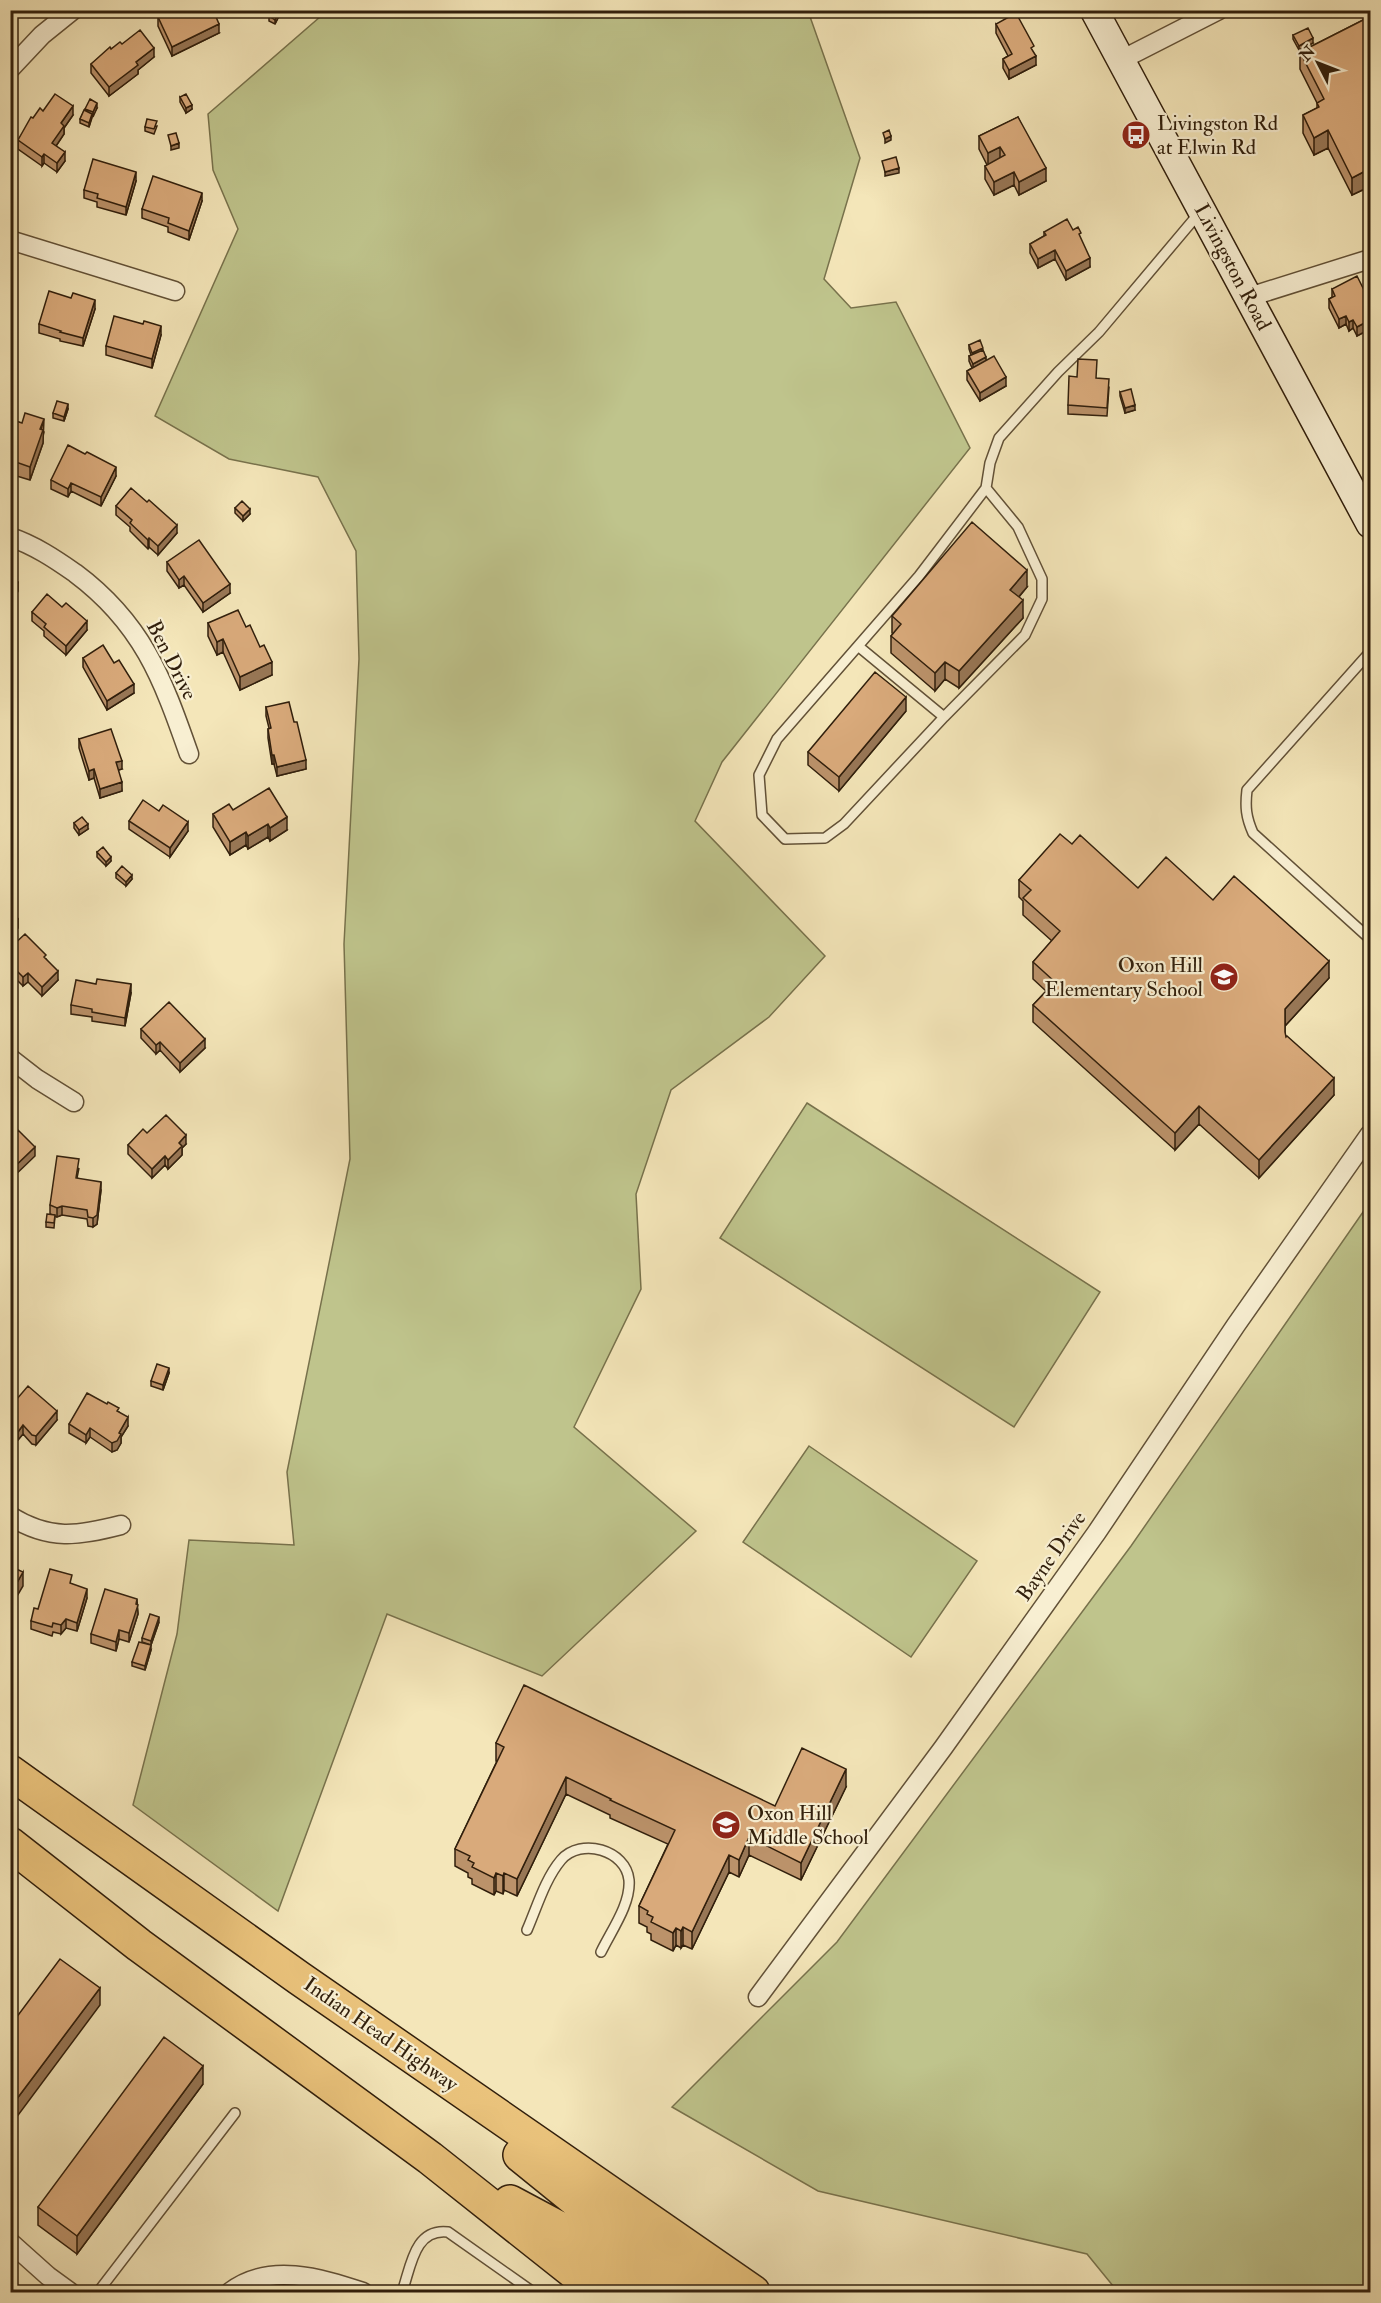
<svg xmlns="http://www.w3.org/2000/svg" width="1381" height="2303" font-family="'IM FELL Double Pica',serif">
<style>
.green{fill:#bfc48c;stroke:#78724c;stroke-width:1.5}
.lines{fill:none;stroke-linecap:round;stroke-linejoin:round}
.lane-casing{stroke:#625137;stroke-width:12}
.street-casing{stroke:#625137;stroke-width:21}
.secondary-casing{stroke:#311f0c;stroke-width:30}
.highway-casing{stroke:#311f0c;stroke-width:36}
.lane{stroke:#f8efd2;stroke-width:9}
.street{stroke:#f8efd2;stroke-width:18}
.secondary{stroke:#f8efd2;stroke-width:27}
.highway{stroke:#eac37c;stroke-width:33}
.wall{fill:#bb926a;stroke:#311f0c;stroke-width:1.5}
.shaded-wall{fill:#987756;stroke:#311f0c;stroke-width:1.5}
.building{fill:#d9aa7b;stroke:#311f0c;stroke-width:1.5}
.labels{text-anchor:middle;stroke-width:4.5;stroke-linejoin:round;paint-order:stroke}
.poi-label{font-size:21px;fill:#311f0c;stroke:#f8efd2;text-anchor:start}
.street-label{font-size:21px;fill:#311f0c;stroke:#f8efd2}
</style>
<rect width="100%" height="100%" fill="#f4e6b9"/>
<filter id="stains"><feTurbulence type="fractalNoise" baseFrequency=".00333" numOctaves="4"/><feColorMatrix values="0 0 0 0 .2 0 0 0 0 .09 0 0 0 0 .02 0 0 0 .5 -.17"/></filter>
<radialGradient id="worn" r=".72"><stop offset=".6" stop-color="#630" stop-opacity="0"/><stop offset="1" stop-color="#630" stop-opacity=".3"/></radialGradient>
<path class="green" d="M328,10l480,1 52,147 -36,121 27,29 45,-6 74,146 -248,314 -27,59 130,135 -56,61 -98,73 -35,104 5,95 -67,138 122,104 -154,145 -155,-62 -109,297 -145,-106 44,-171 12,-94 105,5 -7,-73 63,-313 -6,-215 15,-285 -3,-108 -38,-74 -89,-18 -74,-43 83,-187 -25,-59 -5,-56z
M807,1103l293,189 -86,135 -294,-189z
M1370,1202v1090h-252l-31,-38 -269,-63 -146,-84 165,-165 294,-396z
M809,1446l168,115 -66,96 -168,-115z"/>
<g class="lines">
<g class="lane-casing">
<path id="lane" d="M986,488l-67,88 -142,163 -18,36 3,40 23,24 40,-1 19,-14 100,-107 81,-82 17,-36v-20l-24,-52 -32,-39 4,-25 9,-25 59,-66 41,-40 101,-120
M858,646l86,71
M1370,652l-123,138c-2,17 -1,27 6,43l117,106
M527,1930c10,-23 18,-51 34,-70 20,-23 65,-10 68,20 2,24 -18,51 -28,72
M98,2292l137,-179
M402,2292c9,-25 12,-64 46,-60l85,60"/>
</g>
<g class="street-casing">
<path id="street" d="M1121,60l98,-50
M10,69l32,-34 31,-25
M10,240l165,51
M1249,297l121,-38
M10,537c24,8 45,22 65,36 67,50 87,104 114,181
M10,1058l27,21 37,23
M10,1516c40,25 68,20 111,9
M758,1997l185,-249 154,-216 139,-207 134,-191
M10,2242l38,34 22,16
M230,2292c39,-30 90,-14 133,0"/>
</g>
<g class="secondary-casing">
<path id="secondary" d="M1094,10l276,514"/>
</g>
<g class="highway-casing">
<path id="highway" d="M10,1772l289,206 454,314
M10,1844l129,101 291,213 169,134
M520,2155l58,47 125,90
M510,2202l45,24 97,66"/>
</g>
<use href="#lane" class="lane"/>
<use href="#street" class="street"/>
<use href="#secondary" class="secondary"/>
<use href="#highway" class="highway"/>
</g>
<path class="wall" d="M269,16h10l-4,8 -6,-3z
M1371,16v170l-19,9 -24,-47 -14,7 -11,-22v-18l14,-7v-5l-17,-34v-17z
M158,17l61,16 -47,23 -14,-30z
M996,24l40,41 -27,14 -6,-11v-9l5,-3 -12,-23z
M1293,35l20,8 -14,7 -6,-11z
M122,44l32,13 -16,13v4l-29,22 -18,-23v-9l20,-15z
M180,97l12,12 -6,4 -6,-11z
M97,108l-5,8 -3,11 -9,-4v-4l5,-10z
M43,111l30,4 -9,13v6l-8,12 9,15 -8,11 -13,-9 -2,3 -24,-17v-9l15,-22z
M1018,117l28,64 -27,14 -5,-10 -20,10 -9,-16v-13l2,-1 -8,-16v-13z
M157,126l-3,8 -9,-3v-4z
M136,181l-10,34 -29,-8v-5l-13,-4v-8z
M202,201l-13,39 -21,-8v-5l-26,-9v-9z
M1073,230l8,10 9,27 -24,13 -11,-21 -17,9 -8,-15v-9l14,-8v-4z
M1332,289l38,31v9l-13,7 -4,-8 -4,3 -3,-7 -7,4 -10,-20v-9l3,-2z
M95,309l-12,37 -23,-5v-2l-21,-6v-9z
M161,335l-9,33 -46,-13v-9z
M969,345l14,5 3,10 20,26 -26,15 -13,-21v-9l5,-3 -3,-7v-5l2,-1 -2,-6z
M1371,345v24l-7,-12v-8z
M1096,378l13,9 -2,29 -39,-2v-9z
M1120,392l15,18 -10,3 -5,-17z
M68,409l-4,12 -11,-3v-5z
M10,419l34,13 -1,4v7l-13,37 -20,-6z
M85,454l31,22 -15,30 -30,-15 -3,6 -17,-8v-9z
M116,506l61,27 -19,22 -9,-8 -1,2 -18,-18v-4l-14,-12z
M235,508l15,6 -7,7 -8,-8z
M167,562l63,31 -27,19 -19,-27 -5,3 -12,-17z
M1027,587l-8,10 4,21 -64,70 -14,-9 -10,12 -44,-38v-17l2,-2 -1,-1v-17z
M32,612l55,18 -21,25 -22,-19v-5l-12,-10z
M208,623l38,4 26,48 -32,15 -17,-38 -6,3 -9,-19z
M83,658l31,5 20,30 -27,17 -24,-43z
M266,707l28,15 12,47 -29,7 -3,-12h-2l-4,-26v-9l1,-1 -3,-12z
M906,711l-67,80 -31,-26v-13z
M79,739l43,30 -4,1 4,21 -22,7 -6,-20 -5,2 -10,-32z
M233,810l54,20 -17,11 -2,-4 -20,12 -2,-4 -16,10 -17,-28v-13z
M159,811l29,20 -18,26 -41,-28v-8z
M74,823l14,6 -9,6 -5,-7z
M1072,844l66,44 75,12 116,78 -44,48v9l1,2 48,58 -75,83 -60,-54 -24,26 -142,-128v-17l13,-14 -13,-12v-17l19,-21 -29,-26v-14l-4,-4v-17z
M97,852l14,9 -5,5 -9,-9z
M116,873l16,6 -6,7 -10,-8z
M10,948l36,11 12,21 -16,16 -14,-14 -5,4 -13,-13z
M131,993l-6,33 -33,-5v-4l-21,-3v-9z
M141,1029l64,19 -25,24 -20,-22 -4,4 -15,-16z
M147,1133l39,11 -4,4v7l-14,14 -3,-4 -13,13 -24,-24v-9z
M79,1168l-2,10 24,12 -4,34 -4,3 -5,-1 -1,-7 -25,-4 -5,2 -2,-1 -1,12 -8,-1v-5l7,-7 -3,-1v-9z
M169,1373l-6,17 -12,-4v-5z
M10,1407l47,13 -21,25 -4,-1 -9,-10 -5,6 -8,-6z
M119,1412l9,14 -7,11v6l-4,7 -5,2 -22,-15 -4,6 -17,-10v-9z
M72,1584l15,14 -10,33 -11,-3 -5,6 -8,-2 -1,4 -21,-7v-8l7,-12z
M137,1605l1,9 -9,28 -10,-3 -3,12 -25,-8v-9z
M159,1622l-8,23 -9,-3v-4z
M151,1650l-6,20 -13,-4v-4z
M496,1743l279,63 71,-19 -45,93 -52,-25 -10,22 -10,-5 -37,77 -9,-4 -2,3 -5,-3 -3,6 -22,-11v-6l-4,-2v-5l-8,-4v-17l29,-62 -58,-26v-3l-44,-21 -49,102 -13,-6 -1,4 -7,-3 -2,4 -22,-11v-5l-4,-2v-4l-13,-7v-17l42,-88h-1z
M203,2084l-126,170 -39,-29v-18z"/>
<path class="shaded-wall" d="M232,10h7l-7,5z
M279,11v5l-4,8v-4z
M219,24v9l-47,23v-9z
M1313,38v5l-14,7v-4z
M154,48v9l-16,13v4l-29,22v-9l27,-25z
M1036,56v9l-27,14v-9z
M97,103v5l-4,9v-5z
M192,105v4l-6,4v-5z
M73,106v9l-9,13v6l-12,18v-9l9,-20z
M92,114v4l-3,9v-4z
M1328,130v18l-14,7v-17z
M891,136v4l-6,3v-4z
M179,143v5l-8,2v-4z
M1000,147v13l-12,6v-13z
M65,152v9l-8,11v-9z
M44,154v9l-2,3v-9z
M899,168v5l-14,3v-4z
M1046,168v13l-27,14v-13z
M1371,168v18l-19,9v-17z
M136,172v9l-10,34v-8z
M1014,172v13l-20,10v-13z
M202,193v8l-13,39v-9z
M1055,250v9l-17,9v-9z
M1090,258v9l-24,13v-9z
M13,294v8l-3,2v-9z
M95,300v9l-12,37v-8z
M1371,311v8l-5,3v-9z
M1346,316v8l-7,4v-9z
M1353,320v8l-4,3v-9z
M1370,320v9l-13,7v-9z
M161,326v9l-9,33v-9z
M986,357v4l-13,7v-4z
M1006,377v9l-26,15v-8z
M68,404v5l-4,12v-4z
M1135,405v5l-10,3v-5z
M44,419l-1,24 -13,37v-13z
M116,467v9l-15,30v-9z
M71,483v8l-3,6v-8z
M250,509v5l-7,7v-5z
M177,525v8l-19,22v-9z
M149,538v9l-1,2v-9z
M1027,570v17l-17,20v-17z
M184,576v9l-5,3v-8z
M18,582v9l-8,18v-9z
M230,584v9l-27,19v-9z
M1023,600v18l-64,70v-17z
M87,621v9l-21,25v-9z
M223,639v13l-6,3v-13z
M272,662v13l-32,15v-13z
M945,662v17l-10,12v-18z
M134,684v9l-27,17v-9z
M906,697v14l-67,80v-14z
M272,755h2v9h-2z
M306,760v9l-29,7v-9z
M122,761v8l-6,2v-9z
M94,769v9l-5,2v-9z
M122,782v9l-22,7v-9z
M14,786v5l-4,1v-4z
M287,817v13l-17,11v-13z
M188,822v9l-18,26v-9z
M88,824v5l-9,6v-5z
M268,824v13l-20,12v-13z
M246,832v13l-16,10v-13z
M111,857v4l-5,5v-4z
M132,875v4l-6,7v-4z
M18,919v9l-8,5v-8z
M1329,961v17l-44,48v-17z
M58,971v9l-16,16v-9z
M28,973v9l-5,4v-9z
M131,984v9l-6,33v-8z
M205,1039v9l-25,24v-9z
M160,1042v8l-4,4v-9z
M1334,1078v17l-75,83v-18z
M1199,1106v18l-24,26v-17z
M186,1135v9l-4,4v7l-14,14v-9l11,-17z
M35,1147v9l-25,24v-9z
M165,1156v9l-13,13v-9z
M101,1182v8l-4,34 -4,3v-9z
M62,1206v9l-5,2v-9z
M169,1368v5l-6,17v-5z
M57,1411v9l-21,25v-9z
M128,1417v9l-7,11v6l-4,7 -5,2v-9l7,-10z
M23,1425v9l-5,6v-8z
M90,1428v9l-4,6v-8z
M23,1572v14l-13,22v-13z
M87,1589v9l-10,33v-8z
M137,1599l1,15 -9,28v-9z
M159,1617v5l-8,23v-4z
M66,1619v9l-5,6v-9z
M119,1630v9l-3,12v-9z
M151,1645v5l-6,20v-4z
M846,1769v18l-45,93v-17z
M566,1777v17l-49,102v-17z
M749,1837v18l-10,22v-17z
M729,1855v17l-37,77v-17z
M496,1873v18l-2,4v-17z
M504,1873v17l-1,4v-18z
M683,1927v18l-2,3v-17z
M676,1928v17l-3,6v-18z
M100,1988v17l-90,121v-18z
M203,2066v18l-126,170v-18z"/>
<path class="building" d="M171,10h42l6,14 -47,23 -14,-30z
M272,10l7,1 -4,9 -6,-4z
M1016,13l18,33 -3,2 5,8 -27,14 -6,-11 9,-5 -16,-30z
M1371,16v152l-19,10 -24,-48 -14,8 -11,-23 16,-8 -2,-4 7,-4 -24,-47z
M1308,28l5,10 -14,8 -6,-11z
M140,30l14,18 -18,14 2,3 -29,22 -18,-23 19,-17 1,2 9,-7 2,2z
M55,94l18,12 -12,17 3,3 -12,17 13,9 -8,11 -13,-9 -2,3 -24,-17 13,-23 2,1 7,-10 3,3z
M186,94l6,11 -6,3 -6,-11z
M90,99l7,4 -4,9 -8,-3z
M84,110l8,4 -3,9 -9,-4z
M1018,117l28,51 -27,14 -5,-10 -20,10 -9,-16 20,-11 -5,-8 -12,6 -9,-17z
M147,119l10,2 -3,8 -9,-2z
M889,130l2,6 -6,3 -2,-6z
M176,133l3,10 -8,3 -3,-11z
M896,157l3,11 -14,4 -3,-11z
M93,159l43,13 -10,35 -29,-9 1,-4 -14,-4z
M153,176l49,17 -13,38 -21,-8 1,-5 -27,-9z
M1067,219l6,11 5,-3 3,6 -2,1 11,24 -24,13 -11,-21 -17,9 -8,-15 16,-9 -2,-3z
M1357,276l8,16 6,-3v22l-5,2 4,7 -13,7 -4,-7 -4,2 -3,-6 -7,3 -10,-20 6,-3 -3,-7z
M49,291l22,7 2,-5 22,7 -12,38 -23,-6 1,-1 -22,-7z
M114,316l29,8 1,-3 17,5 -9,33 -46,-13z
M980,340l3,8 -11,5 -3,-8z
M1371,345v15l-7,-11z
M983,350l3,7 -13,7 -4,-8z
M994,356l12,21 -26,16 -13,-22z
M1078,359l19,1 -1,18 13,1 -2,29 -39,-3 1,-29 8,1z
M1131,389l4,16 -10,3 -5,-16z
M57,401l11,3 -4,13 -11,-4z
M25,413l19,6 -4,10 3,1 -13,37 -20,-7v-41l12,4z
M68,445l17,9 2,-2 29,15 -15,30 -30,-14 -3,6 -17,-9z
M131,488l16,14 2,-2 28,25 -19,21 -9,-8 -1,2 -18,-17 2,-3 -16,-14z
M242,501l8,8 -7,7 -8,-8z
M972,522l55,48 -17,20 13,10 -64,71 -14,-9 -10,11 -44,-37 10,-12 -9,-8z
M199,540l31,44 -27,19 -19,-27 -5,4 -12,-18z
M10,579l8,3 -8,18z
M47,594l15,13 4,-4 21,18 -21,25 -22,-19 2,-3 -14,-12z
M238,610l8,17 4,-2 10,22 4,-2 8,17 -32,15 -17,-38 -6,3 -9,-19z
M103,645l11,18 5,-3 15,24 -27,17 -24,-43z
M875,672l31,25 -67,80 -31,-25z
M289,702l5,20h3l9,38 -29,7 -3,-12h-2l-4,-26 3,-1 -5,-21z
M111,729l11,32 -6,1 6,20 -22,7 -6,-20 -5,2 -10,-32z
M11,779l3,7 -4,2v-9z
M269,788l18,29 -17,11 -2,-4 -20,12 -2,-4 -16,10 -17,-28 16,-10 4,6z
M143,800l16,11 4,-6 25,17 -18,26 -41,-27z
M82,817l6,7 -9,6 -5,-7z
M1060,834l12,10 8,-9 58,53 28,-31 47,43 21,-24 95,85 -44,48v23l1,5 1,-1 47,42 -75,82 -60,-54 -24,27 -142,-128 22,-23 -22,-20 27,-31 -37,-33 8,-8 -12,-10z
M103,847l8,10 -5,5 -9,-10z
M122,866l10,9 -6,7 -10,-9z
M10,909l8,10 -8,6z
M25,934l21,21 -2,2 14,14 -16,16 -14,-14 -5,4 -13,-13v-16z
M97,979l34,5 -6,34 -33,-6v-3l-21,-4 5,-25 20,4z
M169,1002l36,37 -25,24 -20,-21 -4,3 -15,-16z
M166,1115l20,20 -7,8 3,3 -14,14 -3,-4 -13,13 -24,-24 15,-16 4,4z
M18,1130l17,17 -25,24v-39l3,3z
M57,1156l22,3 -3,19 25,4 -4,33 -4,3 -5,-1 -1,-7 -25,-4 -5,2 -7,-3z
M47,1214l8,1 -1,8 -8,-1z
M157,1364l12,4 -6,17 -12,-4z
M28,1386l29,25 -21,25 -4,-1 -9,-10 -5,7 -8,-7v-18z
M87,1393l20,11 1,-2 11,6 -2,3 11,6 -9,16 2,1 -4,7 -5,2 -22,-15 -4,7 -17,-11z
M10,1566l13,6 -13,23z
M50,1569l22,6 -2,8 17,6 -10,34 -11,-4 -5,6 -8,-2 -1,4 -21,-6 3,-13 4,1z
M105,1589l32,10 -1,5 2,1 -9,28 -10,-3 -3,12 -25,-8z
M150,1614l9,3 -8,24 -9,-3z
M139,1642l12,3 -6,21 -13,-4z
M524,1685l251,121 27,-58 44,21 -45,94 -52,-26 -10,23 -10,-5 -37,77 -9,-5 -2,4 -5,-3 -3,5 -22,-11 2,-5 -6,-3 1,-3 -9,-5 36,-76 -65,-30 1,-1 -45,-22 -49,102 -13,-6 -1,3 -7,-3 -2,5 -22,-11 2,-4 -6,-3 2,-4 -15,-7 49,-102 -8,-4z
M60,1959l40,29 -90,120v-82z
M164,2037l39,29 -126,170 -39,-29z
M10,2279l18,13h-18z"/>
<defs>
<g id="bus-disc" transform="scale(1.5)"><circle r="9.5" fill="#8f2418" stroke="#f8efd2"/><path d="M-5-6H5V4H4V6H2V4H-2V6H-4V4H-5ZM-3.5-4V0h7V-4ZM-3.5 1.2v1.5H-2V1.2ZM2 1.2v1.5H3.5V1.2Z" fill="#fff"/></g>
<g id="school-disc" transform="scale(1.5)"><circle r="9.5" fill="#8f2418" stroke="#f8efd2"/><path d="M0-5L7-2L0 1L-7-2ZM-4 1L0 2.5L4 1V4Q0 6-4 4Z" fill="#fff"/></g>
</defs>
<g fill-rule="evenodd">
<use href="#bus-disc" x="1136" y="135"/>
<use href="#school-disc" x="1224" y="977"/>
<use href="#school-disc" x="726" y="1825"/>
</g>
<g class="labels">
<g class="poi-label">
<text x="1157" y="130">Livingston Rd<tspan x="1157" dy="24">at Elwin Rd</tspan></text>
<text x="1203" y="972" text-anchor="end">Oxon Hill<tspan x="1203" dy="24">Elementary School</tspan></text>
<text x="747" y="1820">Oxon Hill<tspan x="747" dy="24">Middle School</tspan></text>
</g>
<g class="street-label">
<text transform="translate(1233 267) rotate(62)" y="7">Livingston Road</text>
<text transform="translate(172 660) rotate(63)" y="7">Ben Drive</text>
<text transform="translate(1051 1556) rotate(-55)" y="7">Bayne Drive</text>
<text transform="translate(381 2034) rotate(35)" y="7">Indian Head Highway</text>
</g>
</g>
<rect width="1381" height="2303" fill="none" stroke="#f4e6b9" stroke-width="36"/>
<rect x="12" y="12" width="1357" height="2279" fill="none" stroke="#311f0c" stroke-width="3"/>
<rect x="18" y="18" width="1345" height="2267" fill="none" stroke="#311f0c" stroke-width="1.5"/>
<g transform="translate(1318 63) rotate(312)" stroke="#f8efd2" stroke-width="4.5" paint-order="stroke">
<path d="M0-4.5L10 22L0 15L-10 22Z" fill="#311f0c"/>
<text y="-9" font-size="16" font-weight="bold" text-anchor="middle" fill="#311f0c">N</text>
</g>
<rect width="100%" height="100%" filter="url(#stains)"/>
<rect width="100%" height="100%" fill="url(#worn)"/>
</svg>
